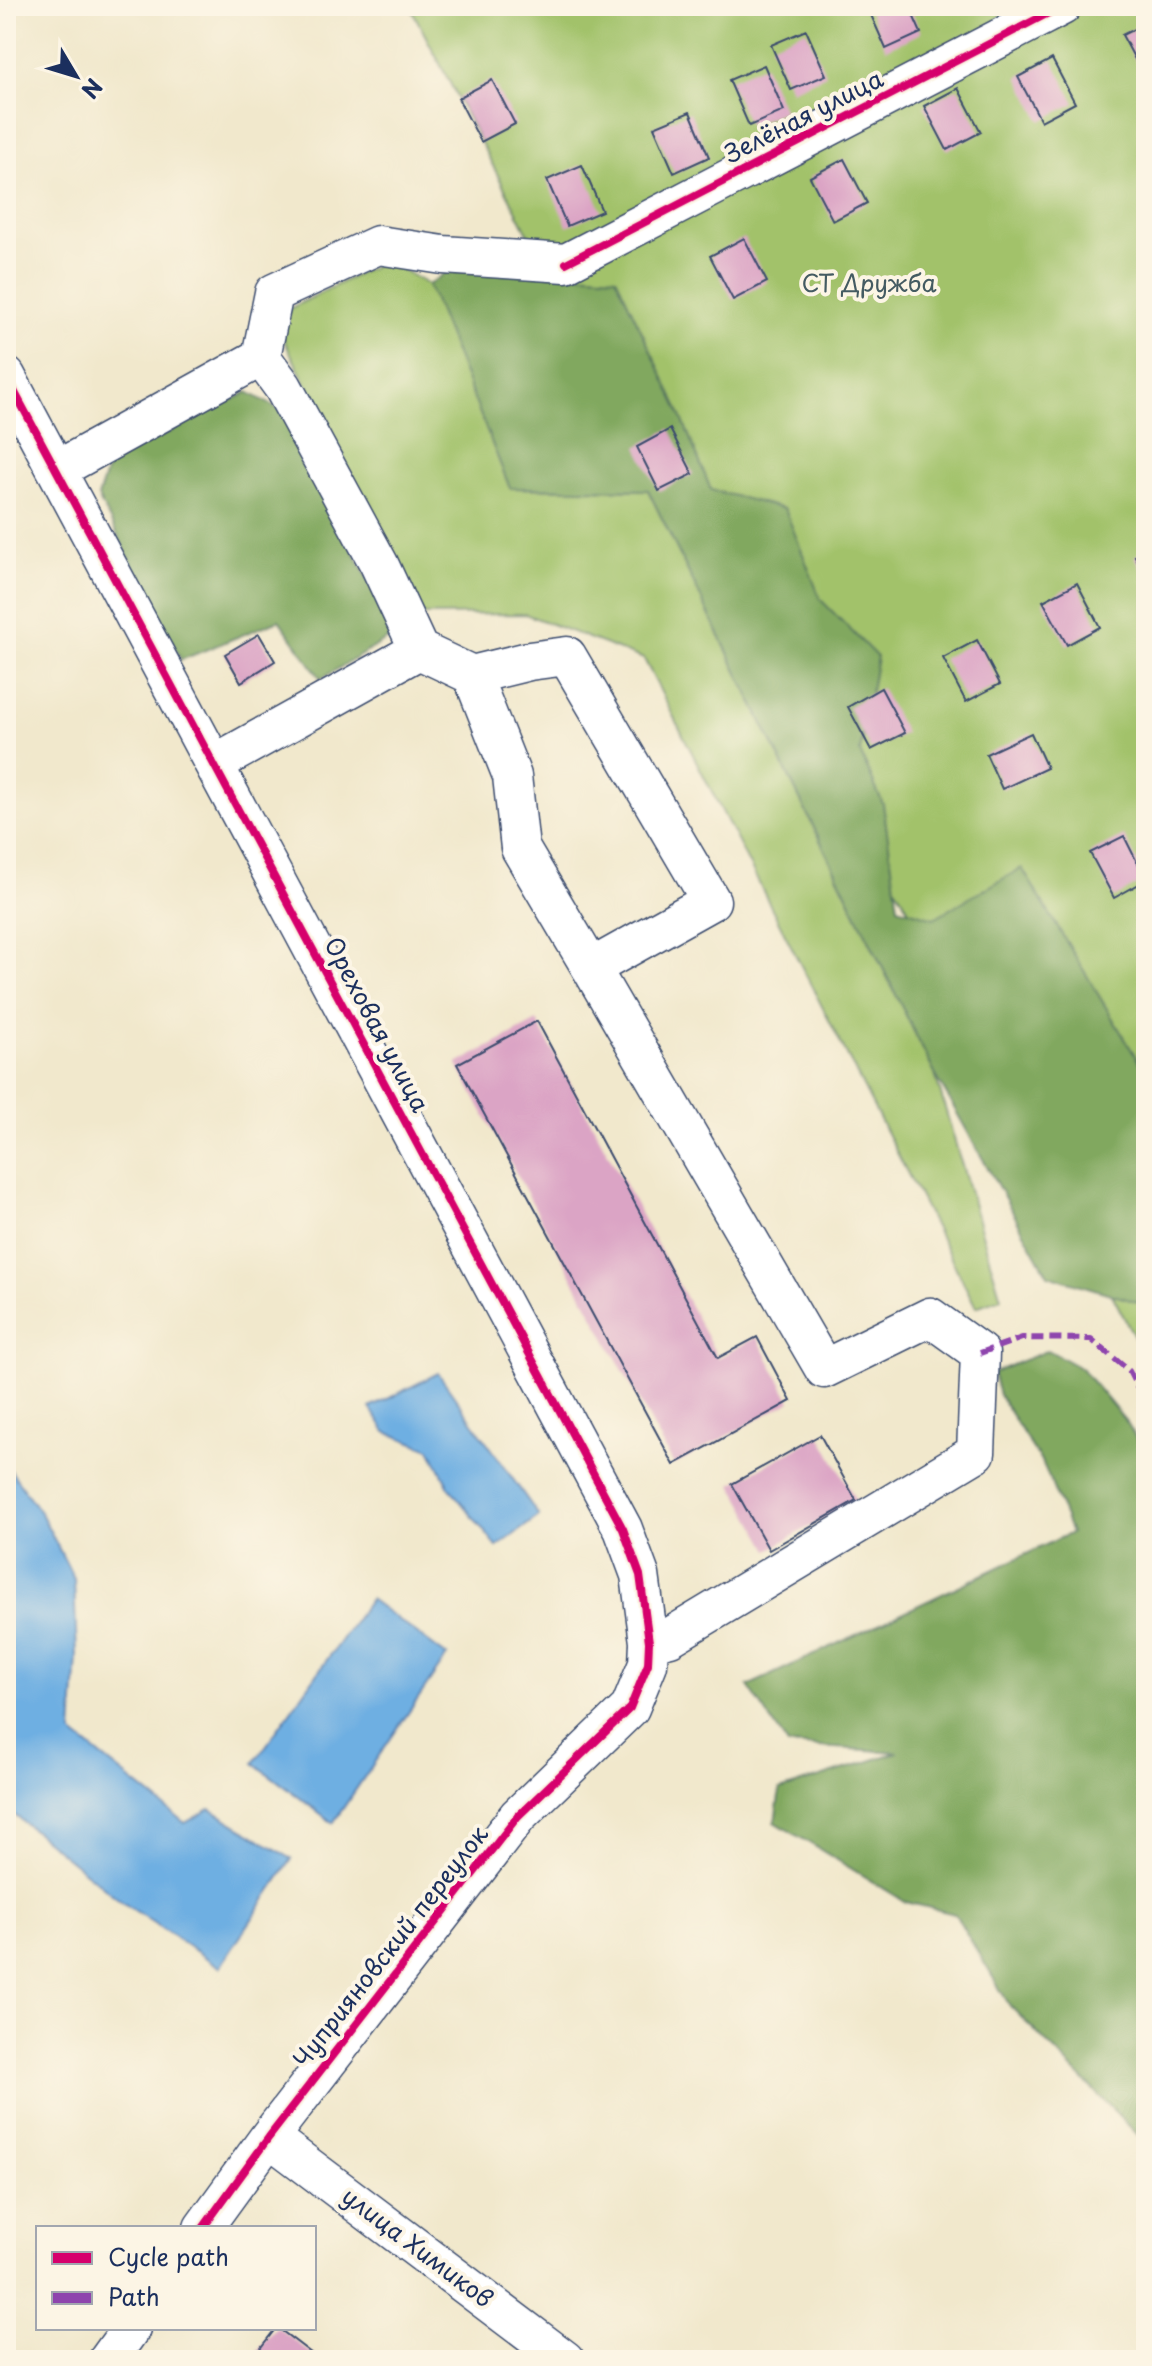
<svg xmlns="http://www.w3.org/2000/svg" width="1152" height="2366" font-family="'Playpen Sans',sans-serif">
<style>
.green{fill:#a2c26a;stroke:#5e7864;stroke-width:2}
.forest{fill:#81a85e;stroke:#4e6c5e;stroke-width:2}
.water{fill:#6eafe2;stroke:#446fa0;stroke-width:2}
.building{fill:#dba4c5}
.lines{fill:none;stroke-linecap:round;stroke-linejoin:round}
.minor-casing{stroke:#3b4b6e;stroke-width:41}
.minor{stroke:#fff;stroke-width:38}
.quiet{stroke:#8e44ad;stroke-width:6;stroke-dasharray:12 6;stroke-linecap:butt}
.cycleway-casing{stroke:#fcf5e5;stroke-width:13}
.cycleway{stroke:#d6006c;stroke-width:8}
.labels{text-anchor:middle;stroke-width:8;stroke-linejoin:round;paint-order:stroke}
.street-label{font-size:24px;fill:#1b2f5e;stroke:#fcf5e5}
.park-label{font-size:24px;fill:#445b62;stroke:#fcf5e5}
</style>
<rect width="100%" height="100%" fill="#fcf5e5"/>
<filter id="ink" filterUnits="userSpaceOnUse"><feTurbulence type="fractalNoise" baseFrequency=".0125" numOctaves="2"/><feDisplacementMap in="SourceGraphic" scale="16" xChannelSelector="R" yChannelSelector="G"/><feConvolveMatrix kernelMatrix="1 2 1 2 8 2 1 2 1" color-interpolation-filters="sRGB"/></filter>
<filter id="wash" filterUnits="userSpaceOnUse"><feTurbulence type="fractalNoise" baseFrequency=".006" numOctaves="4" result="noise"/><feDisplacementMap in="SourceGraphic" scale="32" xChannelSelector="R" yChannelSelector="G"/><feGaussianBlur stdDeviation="1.8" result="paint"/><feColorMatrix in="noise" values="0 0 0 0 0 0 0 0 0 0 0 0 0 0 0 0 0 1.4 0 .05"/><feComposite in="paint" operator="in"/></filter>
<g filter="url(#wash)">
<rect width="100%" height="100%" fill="#f1e8cc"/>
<path class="green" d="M410,6h736v1353l-243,-460 -82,-118 -275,-513z
M386,260l42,25 82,203 138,2 287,584 66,224 -25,9 -332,-648 -119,-45 -104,1 -138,-277 6,-29z"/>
<path class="forest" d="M456,265l160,12 61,129 34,84 74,19 36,91 56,57 -17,95 23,52 15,103 36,11 88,-50 120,199 4,-1v239l-98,-30 -113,-201 -287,-584 -138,-2 -82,-203z
M248,392l34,19 114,223 -75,45 -42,-59 -98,40 -83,-163 11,-34z
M1048,1350l34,19 46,55 18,32v687l-136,-137 -55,-92 -49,-12 -131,-80 5,-32 118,-38 -110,-7 -40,-59 323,-153 -26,-65 -46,-73 -6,-22z"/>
<path class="water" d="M438,1373l101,143 -42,31 -48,-60 -19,-38 -44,-17 -16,-24z
M6,1464l36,51 32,64 3,77 -5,77 113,90 25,-14 82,50 -72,108 -98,-65 -116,-94z
M370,1599l77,57 -114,167 -79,-60z"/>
<g id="blocks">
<path class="building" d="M867,6h42l12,27 -35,16z
M1146,23v57l-24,-45z
M806,30l20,45 -35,15 -20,-45z
M1052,59l23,44 -34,18 -23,-44z
M764,65l20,46 -35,15 -20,-46z
M492,80l23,44 -34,18 -23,-44z
M958,88l23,44 -34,18 -23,-44z
M690,112l19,45 -35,16 -20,-46z
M844,159l23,44 -34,18 -23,-44z
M582,165l20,46 -35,15 -20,-46z
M744,238l23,44 -34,18 -23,-44z
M670,429l23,45 -34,17 -22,-44z
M1146,550v27l-11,-21z
M1077,583l23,44 -33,18 -24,-44z
M259,634l16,27 -34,21 -16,-28z
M977,640l23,44 -34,18 -23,-44z
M881,688l24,45 -34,17 -23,-43z
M1031,733l16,35 -45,21 -16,-35z
M1124,836l22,44 -32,18 -24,-45z
M537,1021l181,337 39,-21 34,64 -117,64 -217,-401z
M820,1435l36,65 -87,50 -37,-66z
M276,2328h2l42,32h-69z"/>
</g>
</g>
<g filter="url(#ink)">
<use href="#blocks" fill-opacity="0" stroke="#3b4b6e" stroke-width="2"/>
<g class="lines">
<g class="minor-casing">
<path id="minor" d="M6,376l617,1153 17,46 9,67 -1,22 -18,44 -112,108 -249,321 -66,91
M57,470l204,-113 13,-64 104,-48 65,10 123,8 496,-257
M419,650l53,25 40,101 8,72 71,120
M472,675l57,-14 38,-5 144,245 -120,67 233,401 106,-52 50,36 -4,100 -306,184 -21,5
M214,764l205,-114 -40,-86 -96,-177 -22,-30
M269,2137l296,223
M108,2360l23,-32"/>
</g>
<use href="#minor" class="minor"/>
<path class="quiet" d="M980,1353l42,-15 69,1 38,32 17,33"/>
<g class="cycleway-casing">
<path id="cycleway" d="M566,263l496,-257
M6,376l617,1153 17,46 9,67 -1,22 -18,44 -112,108 -249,321 -66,91"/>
</g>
<use href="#cycleway" class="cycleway"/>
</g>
</g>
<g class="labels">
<g class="street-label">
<text transform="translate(804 117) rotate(-27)" y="8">Зелёная улица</text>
<text transform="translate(376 1025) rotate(62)" y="8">Ореховая улица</text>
<text transform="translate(391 1947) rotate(-52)" y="8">Чуприяновский переулок</text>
<text transform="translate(417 2248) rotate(37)" y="8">улица Химиков</text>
</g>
<g class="park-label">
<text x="869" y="292">СТ Дружба</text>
</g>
</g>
<rect width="1152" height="2366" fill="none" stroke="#fcf5e5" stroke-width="32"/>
<rect x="36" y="2226" width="280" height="104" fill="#fcf5e5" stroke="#a2a6af" stroke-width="2"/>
<rect x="52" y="2252" width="40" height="12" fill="#d6006c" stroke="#a2a6af" stroke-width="2"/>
<text x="108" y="2266" font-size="24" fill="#1b2f5e">Cycle path</text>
<rect x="52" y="2292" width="40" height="12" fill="#8e44ad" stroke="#a2a6af" stroke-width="2"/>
<text x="108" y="2306" font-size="24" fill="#1b2f5e">Path</text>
<g transform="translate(76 76) rotate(128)" stroke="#fcf5e5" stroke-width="6" paint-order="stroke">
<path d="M0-6L14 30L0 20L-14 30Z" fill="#1b2f5e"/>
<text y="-12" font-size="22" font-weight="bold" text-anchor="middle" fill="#1b2f5e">N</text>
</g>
</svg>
